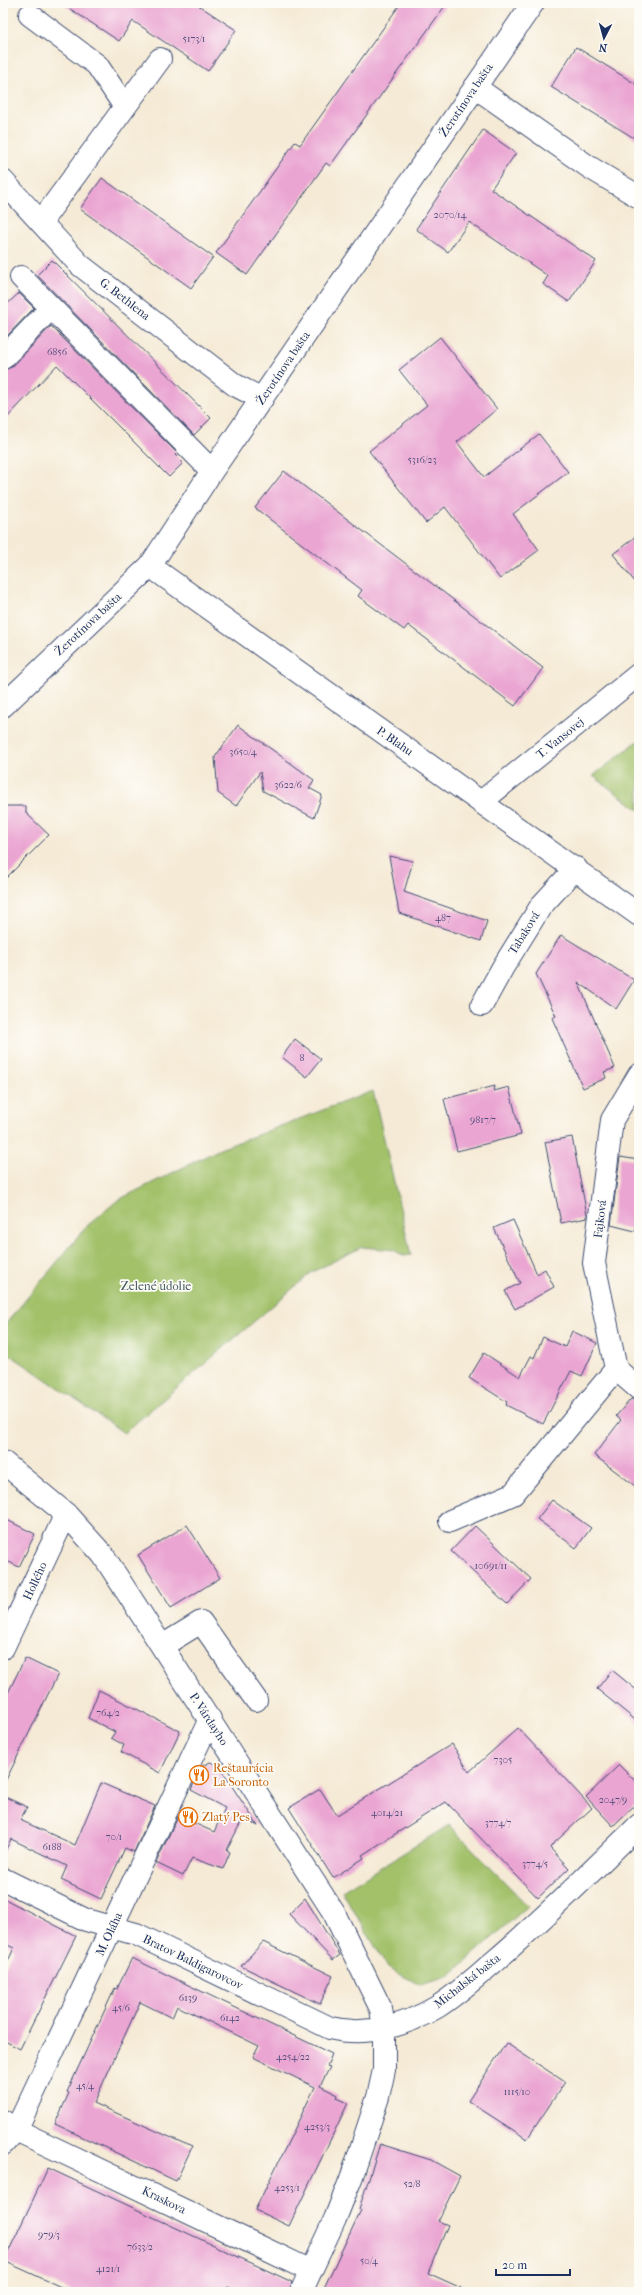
<svg xmlns="http://www.w3.org/2000/svg" width="642" height="2295" font-family="'IM FELL French Canon',serif">
<style>
.green{fill:#a2c169;stroke:#5e7864}
.building{fill:#eaa5d2}
.lines{fill:none;stroke-linecap:round;stroke-linejoin:round}
.minor-casing{stroke:#3c4b70;stroke-width:24}
.minor{stroke:#fff;stroke-width:22}
.labels{text-anchor:middle;stroke-width:3.5;stroke-linejoin:round;paint-order:stroke}
.number-label{font-size:10px;fill:#4f4c7b}
.street-label{font-size:12px;fill:#1b2f5e;stroke:#fdfcf7}
.park-label{font-size:12px;fill:#445b61;stroke:#fdfcf7}
.food-label{font-size:12px;fill:#c56008;stroke:#fdfcf7;text-anchor:start}
</style>
<rect width="100%" height="100%" fill="#fdfcf7"/>
<filter id="ink" filterUnits="userSpaceOnUse"><feTurbulence type="fractalNoise" baseFrequency=".025" numOctaves="2"/><feDisplacementMap in="SourceGraphic" scale="8" xChannelSelector="R" yChannelSelector="G"/><feConvolveMatrix kernelMatrix="1 2 1 2 8 2 1 2 1" color-interpolation-filters="sRGB"/></filter>
<filter id="wash" filterUnits="userSpaceOnUse"><feTurbulence type="fractalNoise" baseFrequency=".012" numOctaves="4" result="noise"/><feDisplacementMap in="SourceGraphic" scale="16" xChannelSelector="R" yChannelSelector="G"/><feGaussianBlur stdDeviation="0.9" result="paint"/><feColorMatrix in="noise" values="0 0 0 0 0 0 0 0 0 0 0 0 0 0 0 0 0 1.4 0 .05"/><feComposite in="paint" operator="in"/></filter>
<g filter="url(#wash)">
<rect width="100%" height="100%" fill="#f5ead5"/>
<path class="green" d="M639,740v70l-46,-34z
M373,1091l38,164 -8,1 -9,-6 -32,-3 -50,25 -188,161 -121,-83v-23l84,-101 31,-26 102,-51z
M449,1825l79,81 -80,71 -28,8 -32,-17 -46,-77z"/>
<g id="blocks">
<path class="building" d="M61,3h134l41,27 -28,41 -75,-50 -14,20z
M401,3h46l-117,163 -4,-3 -79,112 -31,-22 79,-111 5,3z
M576,47l63,39v55l-88,-54z
M483,130l33,23 -25,36 105,72 -27,41 -26,-18 5,-8 -79,-54 -21,30 -32,-23z
M102,178l111,79 -22,31 -111,-79z
M52,260l159,158 -17,17 -157,-160z
M19,293l15,15 -31,32v-32z
M51,326l126,127 -2,2 8,8 -14,14 -112,-112 -54,57v-52l9,-3z
M440,337l57,72 -40,33 27,35 55,-43 29,38 -55,42 26,36 -39,29 -55,-72 -19,16 -57,-72 58,-46 -28,-35z
M284,471l259,197 -28,38 -107,-81 -4,5 -46,-34 4,-6 -107,-82z
M639,534v53l-26,-33z
M238,725l76,55 -5,8 13,7 -8,23 -51,-27 -3,-19 -24,34 -18,-13 -3,-36z
M4,806h22v7l23,22 -46,46z
M389,856l24,5 -9,31 83,29 -6,20 -82,-28z
M561,935l73,45 -18,29 -38,-27 37,86 -11,4 2,6 -23,10 -31,-70 4,-2 -20,-42z
M295,1039l26,20 -14,18 -25,-20z
M495,1086l-1,5 15,-4 12,48 -64,16 -13,-52z
M572,1137l15,78v3l-26,5 -16,-81z
M620,1157l19,3v72l-28,-7z
M513,1220l24,54 8,-5 9,18 -39,22 -10,-18 15,-8 -26,-55z
M572,1331l25,12 -15,33 -11,-5 -28,53 -37,-19 1,-3 -38,-24 15,-25 36,24 11,-21 3,2 9,-21 22,10z
M631,1399l8,2v88l-45,-34 27,-35 -5,-4z
M552,1500l39,28 -15,20 -39,-29z
M3,1518l32,16 -16,33 -16,-8z
M187,1525l33,53 -49,30 -33,-53z
M475,1526l56,53 -24,25 -56,-53z
M25,1658l33,16 -55,112v-83z
M612,1670l27,22v31l-42,-34z
M99,1690l81,41 -20,42 -39,-21 3,-7 -13,-7 4,-6 -27,-14z
M518,1728l74,80 -40,37 -2,3 19,20 -31,30 -92,-96 -84,53 2,3 -31,20 -44,-70 31,-19 17,26 115,-71 17,28z
M210,1762l8,3 40,61 -15,-8 -16,32 3,2 -7,17 -31,-11 -9,18 -27,-13 22,-47 36,16 11,-24 -34,-18 10,-23z
M619,1765l20,20v16l-26,25 -27,-29z
M101,1783l54,23 -21,46 -9,-4 -24,51 -40,-19 6,-14 -56,-27 -8,16v-59l24,11 -7,13 55,25z
M3,1898l73,38 -56,113 -17,-9v-68l11,-24 -11,-5z
M305,1898l35,57 -7,5 -44,-46z
M263,1942l70,34 -13,28 -79,-38z
M132,1958l200,96 -5,12 3,1 -10,19 18,9 -1,3 11,5 -59,123 -34,-16 60,-123 -62,-30 6,-11 -82,-40 -5,12 -32,-16 -46,101 98,44 -16,34 -121,-57 14,-31 -2,-1 48,-104 2,1z
M506,2043l59,39 -38,57 -59,-38z
M380,2144l51,16 29,16 -22,45 10,4 -20,48 42,19h-148l39,-82 -2,-1z
M48,2168l244,114 -3,10h-50l-11,-5 -6,5h-150l-68,-31z"/>
</g>
</g>
<g filter="url(#ink)">
<use href="#blocks" fill-opacity="0" stroke="#3c4b70" stroke-width="1"/>
<g class="lines">
<g class="minor-casing">
<path id="minor" d="M30,15l67,50 28,42
M475,87l114,80 50,30
M3,181l77,84 155,120 27,14
M41,222l119,-163
M21,277l191,194
M3,358l48,-50
M150,566l489,349
M3,706l147,-140 62,-95 321,-468
M481,802l158,-128
M482,1005l21,-38 38,-61 35,-38
M639,1075l-27,45 -18,143 22,106 23,20
M3,1462l63,52 37,41 231,358 47,96 3,19v42l-6,27 -26,79 -17,43 -34,73
M450,1521l63,-27 103,-125
M162,1646l39,-24 55,78
M3,1648l63,-134
M3,1879l83,41 50,14 194,94c36,9 75,-2 107,-21 21,-13 40,-31 59,-47 50,-43 96,-89 143,-135
M3,2121l13,9 295,141
M3,2144l13,-14 194,-411"/>
</g>
<use href="#minor" class="minor"/>
</g>
</g>
<defs>
<g id="restaurant-ring" transform="scale(1)"><circle r="9.5" fill="#fdfcf7" stroke="#e8710a" stroke-width="1.5"/><path d="M-5-6h1v4h1v-4h1v4h1v-4h1v5L-1.5 .5V6h-2V.5L-5-1ZM5-6V6H3V1.5H1.5Q1.5-4 5-6Z" fill="#e8710a"/></g>
</defs>
<g fill-rule="evenodd">
<use href="#restaurant-ring" x="199" y="1775"/>
<use href="#restaurant-ring" x="188" y="1817"/>
</g>
<g class="labels">
<g class="number-label">
<text x="194" y="42">5173/1</text>
<text x="450" y="218">2070/14</text>
<text x="57" y="355">6856</text>
<text x="422" y="463">5316/23</text>
<text x="243" y="755">3650/4</text>
<text x="288" y="788">3622/6</text>
<text x="443" y="921">487</text>
<text x="302" y="1061">8</text>
<text x="483" y="1123">9817/7</text>
<text x="491" y="1569">10691/11</text>
<text x="108" y="1716">764/2</text>
<text x="503" y="1763">7305</text>
<text x="613" y="1803">2047/9</text>
<text x="387" y="1816">4014/21</text>
<text x="498" y="1826">3774/7</text>
<text x="114" y="1840">70/1</text>
<text x="52" y="1850">6188</text>
<text x="535" y="1867">3774/5</text>
<text x="188" y="2001">6139</text>
<text x="121" y="2011">45/6</text>
<text x="230" y="2021">6142</text>
<text x="293" y="2060">4254/22</text>
<text x="85" y="2089">45/4</text>
<text x="517" y="2095">1115/10</text>
<text x="317" y="2130">4253/3</text>
<text x="412" y="2187">52/8</text>
<text x="287" y="2191">4253/1</text>
<text x="49" y="2238">979/3</text>
<text x="140" y="2250">7633/2</text>
<text x="369" y="2264">50/4</text>
<text x="108" y="2272">4121/1</text>
</g>
<g class="street-label">
<text transform="translate(466 100) rotate(-56)" y="4">Žerotínova bašta</text>
<text transform="translate(125 299) rotate(38)" y="4">G. Bethlena</text>
<text transform="translate(283 368) rotate(-56)" y="4">Žerotínova bašta</text>
<text transform="translate(88 624) rotate(-43)" y="4">Žerotínova bašta</text>
<text transform="translate(560 738) rotate(-39)" y="4">T. Vansovej</text>
<text transform="translate(395 741) rotate(35)" y="4">P. Blahu</text>
<text transform="translate(524 933) rotate(-58)" y="4">Tabaková</text>
<text transform="translate(600 1219) rotate(-83)" y="4">Fajková</text>
<text transform="translate(35 1581) rotate(-65)" y="4">Hollého</text>
<text transform="translate(209 1719) rotate(57)" y="4">P. Várdayho</text>
<text transform="translate(109 1934) rotate(-65)" y="4">M. Oláha</text>
<text transform="translate(193 1962) rotate(26)" y="4">Bratov Baldigarovcov</text>
<text transform="translate(467 1981) rotate(-38)" y="4">Michalská bašta</text>
<text transform="translate(164 2200) rotate(26)" y="4">Kraskova</text>
</g>
<g class="park-label">
<text x="156" y="1290">Zelené údolie</text>
</g>
<g class="food-label">
<text x="213" y="1772">Reštaurácia<tspan x="213" dy="14">La Soronto</tspan></text>
<text x="202" y="1821">Zlatý Pes</text>
</g>
</g>
<rect width="642" height="2295" fill="none" stroke="#fdfcf7" stroke-width="16"/>
<g transform="translate(604 38) rotate(186)" stroke="#fdfcf7" stroke-width="3" paint-order="stroke">
<path d="M0-3L7 15L0 10L-7 15Z" fill="#1b2f5e"/>
<text y="-6" font-size="11" font-weight="bold" text-anchor="middle" fill="#1b2f5e">N</text>
</g>
<path d="M496 2269v6h74v-6" fill="none" stroke="#1b2f5e" stroke-width="2"/>
<text x="502" y="2269" font-size="12" fill="#1b2f5e" stroke="#fdfcf7" stroke-width="3" paint-order="stroke">20 m</text>
</svg>
